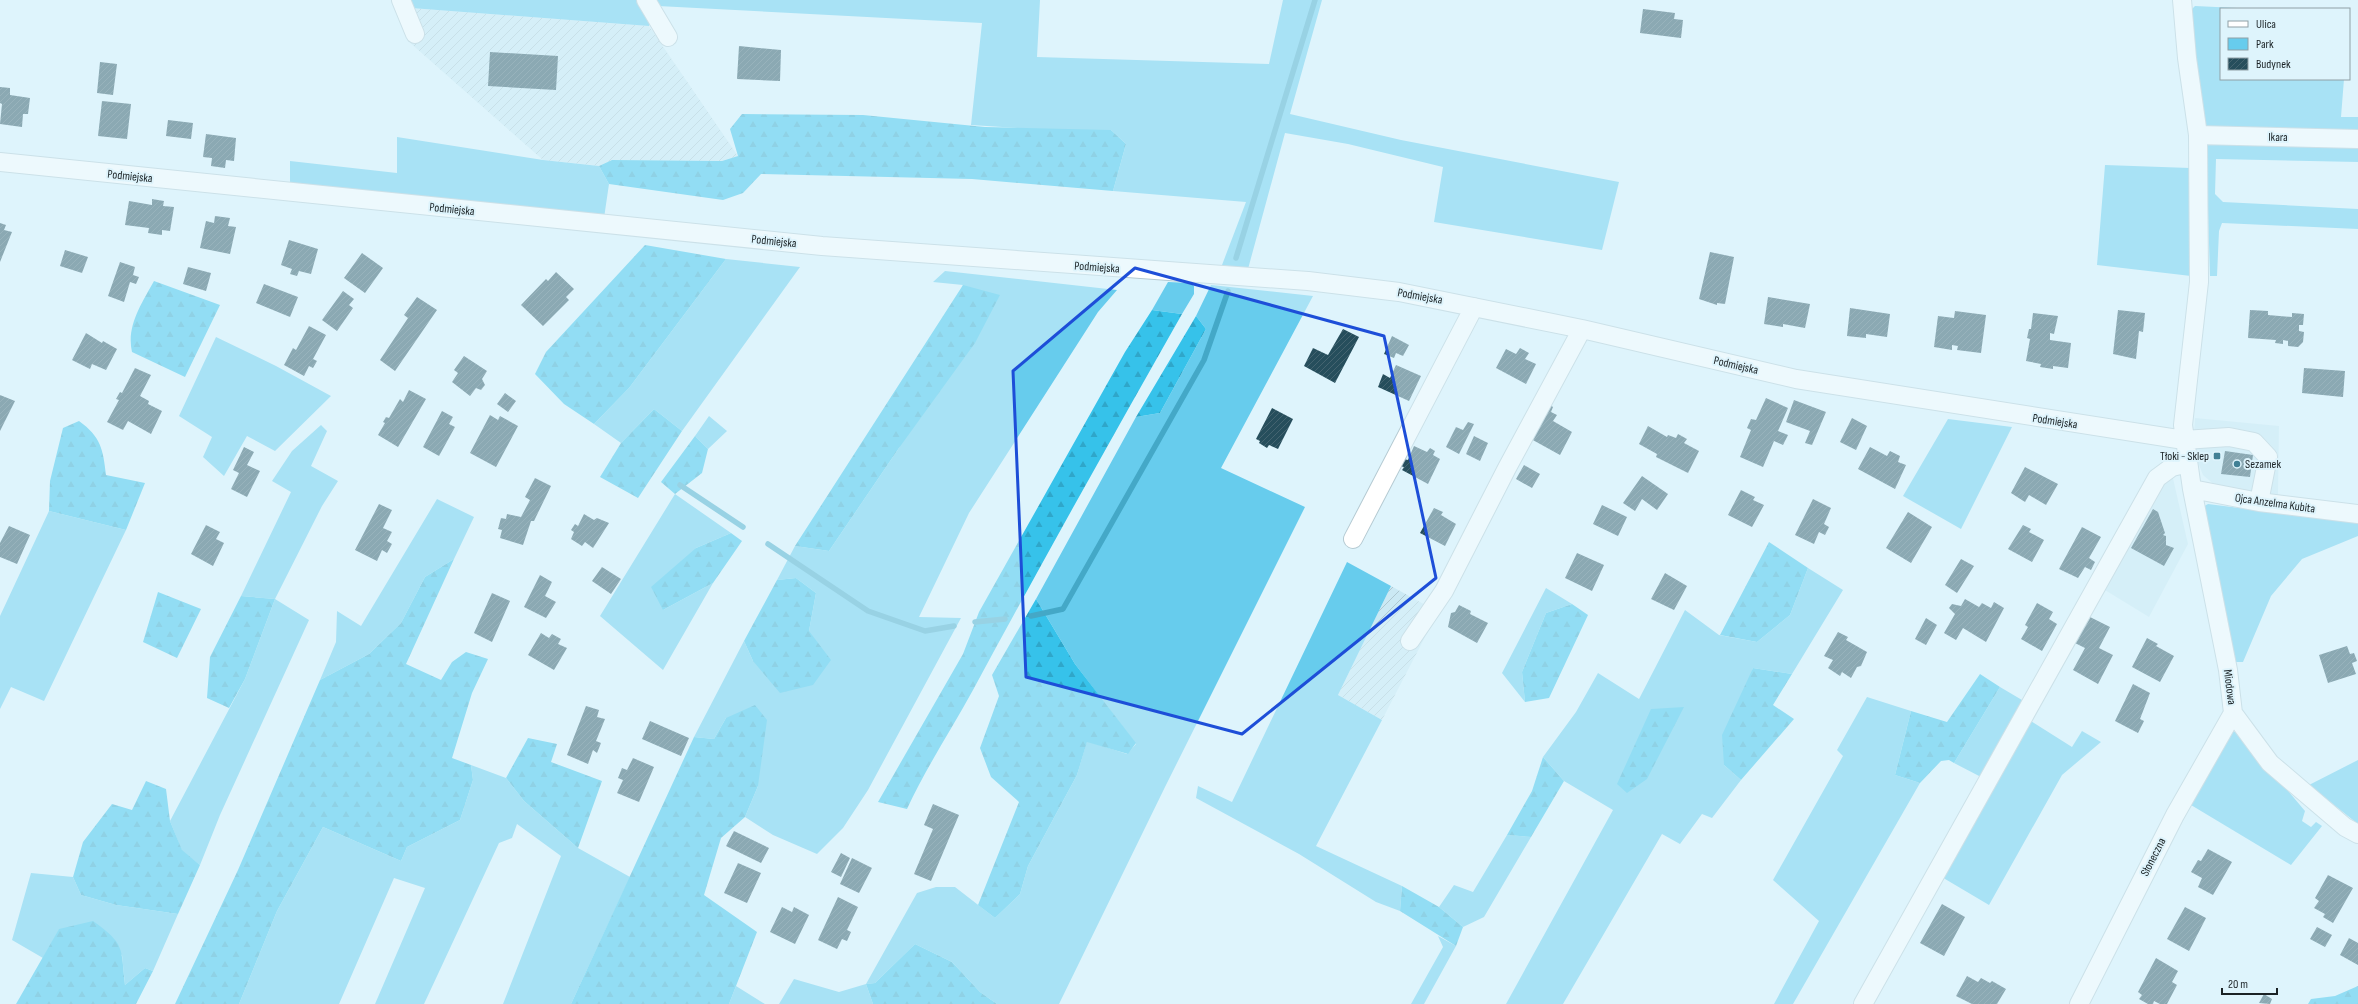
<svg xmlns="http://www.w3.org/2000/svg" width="2358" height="1004" font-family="'Sofia Sans Condensed',sans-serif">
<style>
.built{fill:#cbe9f4}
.industrial{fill:url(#industrial-furrows)}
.green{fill:#67cced}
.forest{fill:url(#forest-firs)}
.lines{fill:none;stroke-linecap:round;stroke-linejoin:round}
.stream{stroke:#44a8c7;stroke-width:5.5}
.building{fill:url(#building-hatch)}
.minor-casing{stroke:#b5cad2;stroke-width:20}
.minor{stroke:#fff;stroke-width:18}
.marked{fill:none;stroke:#1d4ed8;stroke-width:3;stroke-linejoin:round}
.poi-dot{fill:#418095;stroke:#def4fc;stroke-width:1.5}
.labels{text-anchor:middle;stroke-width:4;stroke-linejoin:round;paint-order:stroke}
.street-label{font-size:12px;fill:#1a2225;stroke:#def4fc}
.poi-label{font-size:12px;fill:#1a2225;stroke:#def4fc;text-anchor:end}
</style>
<defs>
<pattern id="industrial-furrows" width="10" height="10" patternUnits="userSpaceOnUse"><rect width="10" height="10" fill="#cbe9f4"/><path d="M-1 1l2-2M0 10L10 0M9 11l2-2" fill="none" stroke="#aec8d1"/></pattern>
<pattern id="forest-firs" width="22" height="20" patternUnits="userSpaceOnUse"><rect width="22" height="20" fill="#36c2ea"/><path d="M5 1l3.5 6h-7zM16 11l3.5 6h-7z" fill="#2fa6c9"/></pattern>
<pattern id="building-hatch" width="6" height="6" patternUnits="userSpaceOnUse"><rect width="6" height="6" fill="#264e5c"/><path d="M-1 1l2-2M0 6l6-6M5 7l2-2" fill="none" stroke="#446470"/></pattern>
</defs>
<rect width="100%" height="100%" fill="#def4fc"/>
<path class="built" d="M2195,418l84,8 -1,69 -61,-8 -14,-12 -10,-25z
M2172,474l16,70 -39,73 -49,-30 59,-106z"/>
<path class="industrial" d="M411,8l238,18 89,130 -16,5 -110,-1 -13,6 -56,-6 -135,-119 16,-6z
M1391,586l47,26 -56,108 -44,-25z"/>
<path class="green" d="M410,0h227l13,22 -1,4 -238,-18z
M655,0h385l-3,57 232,7 14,-64h39l-32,114 111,26 218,42 -17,68 -168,-28 9,-55 -95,-23 -63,-11 -37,136 -26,-4 24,-63 -133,-11 13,-47 -15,-14h-64l-76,-5 11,-102 -324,-17z
M2195,6l63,3h-37v70h123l-3,38h17v17l-143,-4 -9,-4 -4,-6 -11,-110z
M397,137l146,23 56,6 10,18 -5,34 -314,-31v-26l107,12z
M2206,143l152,1v18l-142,-3 -1,35 8,8 135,7v20l-136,-6 -3,8 -2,45h-7z
M2105,165l85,3 1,108 -94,-11z
M726,259l74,8 -118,164 -28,-22 -33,34 -27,-19 35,-36z
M945,271l172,19 -19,22 -129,201 -50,104 42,1 -93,172 -25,38 -26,26 -44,-19 -28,-18 13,-31 -32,-68 -12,21 -20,-2 50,-96 9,20 56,-30 7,-38 -20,-15 -19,2 18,-34 34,5 70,-103 64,-163 -30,-3z
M1168,282l23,1 3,3v8l-12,20 -30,-4z
M1211,285l102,11 -92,172 84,39 -140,280 -106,217h-62l-17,-12 -28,-30 -37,-18 -40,39 -9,1 7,20h-94l15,-25 45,13 27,-8 51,-91 19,-6h19l40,31 25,-24 8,-28 49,-91 10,-34 40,13 9,-10 -61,-80 -39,-65 100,-182 24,-4 46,-84 -10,-13z
M216,337l60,29 55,30 -56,55 -28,-15 -23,40 -21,-19 9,-20 -33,-21z
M709,416l18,15 -19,18 -13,-13z
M1948,419l64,8 -51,102 -58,-33z
M321,425l6,6 -16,35 27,15 -16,25 -47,93 34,21 -89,195 -20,50 -18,-14 -12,-30 75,-142 30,-80 -34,-3 50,-104 -19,-11 20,-30z
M675,494l56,39 -35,15 -33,62 50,-27 -50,87 -63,-54z
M437,499l37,18 -20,42 -29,18 -24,46 -32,31 -49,26 16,-38 1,-31 24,15z
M2208,504l150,19v13l-56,23 -31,37 -28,66h-7l-35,-154z
M49,511l77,19 -82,171 -33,-14 -11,22v-93z
M1347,562l44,24 -53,109 44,25 -66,126 86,40 -2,25 -24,-9 -77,-48 -103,-56 2,-12 34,16z
M1808,568l35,22 -51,84 -39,-6 -29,97 17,15 -29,38 -10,-4 -22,30 -18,-10 -99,170h-57l107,-194 -49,-29 -21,-24 33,-45 22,-39 41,26 46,-89 34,25 38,7 33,-27z
M1546,588l26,16 -26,9 -24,59 3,30 -23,-29z
M2000,687l22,13 -41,77 -27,-14z
M1867,697l44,14 -16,64 25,8 -127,221h-19l45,-83 -46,-41 70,-124 -6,-6z
M2026,718l46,29 10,-16 19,11 -39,33 -73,130 -49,-29z
M2232,732h6l67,79 -3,10 9,6 5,-5 6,4 -31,39 -100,-60 35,-67z
M2358,760v64l-49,-39z
M471,765l35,13 18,23 54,47 52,29 -59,127h-68l58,-148 -44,-32 -5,14 -13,5 -75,161h-49l50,-116 -31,-10 -55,126h-100l38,-93 46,-84 78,34 6,-14 53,-27 13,-40z
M1507,835l24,2 -47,80 -21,10 -24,-20 15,-22 19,7z
M31,873l42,4 8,18 35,10 62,9 -25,57 -8,-3 -20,17 -3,-30 -63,-25 -16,28 -31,-18z
M1438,936l18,10 -32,58h-13l32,-57z
M736,986l29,18h-36z"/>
<path class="forest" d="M742,114l121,1 122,12 126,3 15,14 -13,47 -141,-12 -211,-5 -18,19 -20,7 -114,-16 -10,-18 13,-6 110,1 16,-5 -8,-27z
M645,245l81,14 -97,129 -35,36 -30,-20 -29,-30 11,-22z
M154,281l66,24 -35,72 -53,-25c-6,-26 10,-49 22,-71z
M963,285l37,10 -25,48 -76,105 -70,103 -34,-5z
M1152,310l30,4c-71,125 -141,250 -209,376 -22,40 -47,78 -66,119l-29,-7 85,-148 16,-42 146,-260z
M1196,316l10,13 -46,84 -24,4z
M654,409l28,22 -44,67 -38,-21 21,-34z
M79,421c22,16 24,28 27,54l39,8 -19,47 -77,-19 1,-30 13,-53z
M695,436l13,13 -6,24 -27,21 -14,-12z
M731,533l11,8 -29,42 -50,27 -12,-23 45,-39z
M1769,542l39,26 -18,47 -33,27 -37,-7z
M454,559l-48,105 35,16 11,-18 14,-10 22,7 -16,34 -20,65 19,7 2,15 -13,40 -53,27 -6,14 -78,-34 -46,84 -38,93h-64l63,-134 82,-190 49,-26 32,-31 24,-46z
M796,578l20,15 -7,38 22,29 -18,25 -33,8 -27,-32 -9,-20 33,-61z
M158,592l43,17 -24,49 -34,-16z
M241,596l34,3 -30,80 -16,29 -22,-10 3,-41z
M1036,599l39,65 61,79 -8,11 -41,-12 -10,33 -49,91 -8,28 -25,24 -17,-13 41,-103 -28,-25 -11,-29 19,-52 -7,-21z
M1572,604l16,11 -39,83 -24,4 -3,-30 24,-59z
M1753,668l39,6 -19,31 21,14 -53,61 -17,-15 -2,-30z
M1980,674l20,13 -46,76 -5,-3 -8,1 -21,22 -25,-8 16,-64 36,11z
M755,705l12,15 -9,66 -13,31 -24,21 -17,57 53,37 -28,72h-158l123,-267 20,2 12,-21z
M1684,707l-37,72 -20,14 -10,-9 34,-75z
M528,738l29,6 -6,18 51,19 -24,67 -54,-47 -18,-23z
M1543,757l21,24 -33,56 -24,-2 25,-44z
M146,781l20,8 4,32 12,29 18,15 -22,49 -62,-9 -35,-10 -8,-18 10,-35 29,-38 20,6z
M1402,886l37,21 24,20 -7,19 -56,-35z
M93,921c32,23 28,26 32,64l20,-17 8,3 -17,33h-120l43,-75z
M915,944l37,18 28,30 17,12h-124l-7,-20 9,-1z
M2358,986v18h-50l3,-5 24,-3z"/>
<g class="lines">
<path class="stream" d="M1236,258l79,-258
M680,485l63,42
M768,544l100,67 57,20 29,-5
M1031,616l32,-7 141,-249 24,-69
M975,622l30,-3"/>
</g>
<path class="building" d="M1643,9l32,4 -1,6 9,1 -2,18 -41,-5z
M739,46l42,4 -1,31 -43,-2z
M490,52l68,4 -2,34 -68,-4z
M100,62l17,2 -4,31 -16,-2z
M0,87l10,1v7l20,3 -2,16h-5l-1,13 -22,-3 2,-20 -2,-1z
M102,101l29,3 -4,35 -29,-3z
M168,120l25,3 -2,16 -25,-3z
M206,134l30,4 -2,23 -8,-1 -1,8 -14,-2 1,-8 -9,-1z
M152,199l12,2 -1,5 11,1 -4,24 -8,-1v5l-14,-2 1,-5 -24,-3 4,-24 23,4z
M215,216l15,2 -2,8 8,1 -6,27 -30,-6 6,-27 8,2z
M0,223l6,2 -2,5 8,2 -12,30z
M289,240l29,9 -7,25 -12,-3 -2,5 -7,-2 2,-5 -11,-4z
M65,250l23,7 -6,16 -22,-7z
M1710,252l24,5 -9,47 -8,-1v2l-18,-6z
M362,253l21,15 -18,25 -21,-15z
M120,262l15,5 -2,8 6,2 -3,7 -6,-2 -6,20 -16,-6z
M188,267l23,6 -5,18 -23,-7z
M556,272l18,17 -8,8 3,3 -26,26 -22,-21 25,-26 2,2z
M264,284l34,13 -8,20 -34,-14z
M343,291l11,8 -5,6 4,3 -16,23 -15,-11z
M417,297l20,13 -42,61 -15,-11 28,-42 -4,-3z
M1768,297l42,7 -5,24 -22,-4v3l-19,-3z
M1850,308l40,6 -3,23 -21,-3v4l-19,-2z
M2118,310l27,3 -2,19 -4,-1 -3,28 -23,-5z
M2250,310l18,1v4l24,2v-4l12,1 -1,11h-4v6l5,1 -1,10 -5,5 -10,-1v-5l-5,-1v4l-8,-1 1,-3 -28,-2z
M1955,311l31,4 -5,38 -24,-3 1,-4 -6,-1v5l-18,-3 4,-31 16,2z
M2033,313l25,3 -4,18 -4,-1v7l21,3 -3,25 -15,-2v3l-13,-2 1,-3 -15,-3 4,-22 -3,-1 2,-9h2z
M309,326l17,9 -13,24 4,2 -4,7 -4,-2 -5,10 -20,-11 9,-17 3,2z
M1343,329l16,8 -24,46 -31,-17 9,-18 15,7z
M86,333l16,10 1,-2 14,8 -11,21 -14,-6 -2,5 -18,-9z
M1392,336l17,9 -6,11 -7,-3 -2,5 -10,-4z
M1520,348l9,5 -4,6 11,5 -10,20 -30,-16 10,-19 10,5z
M464,356l23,15 -5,8 3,6 -4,5 -5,-2 -6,8 -18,-14 6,-9 -4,-3z
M1396,365l25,11 -12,25 -31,-14 5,-13 7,4z
M135,368l16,7 -11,21 9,5 -1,3 14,7 -11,23 -23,-13 -5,9 -16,-8 12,-22 -3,-1 4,-7 2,1z
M2304,368l41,3 -2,26 -41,-4z
M409,390l17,9 -28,48 -20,-12 7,-12 -2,-1 3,-5 3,1 11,-19 3,3z
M505,393l11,8 -8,11 -11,-8z
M0,395l15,6 -15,30z
M1766,398l22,10 -10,23 10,4 -5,10 -9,-4 -11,26 -23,-10 11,-27 -4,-2 4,-9 5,1z
M1794,400l32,12 -14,33 -7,-2 5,-12 -24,-9z
M1550,405l3,2 -2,5 6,3 -4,6 19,11 -12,23 -29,-16z
M1272,408l21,11 -15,30 -9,-4 -2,3 -8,-5 1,-2 -4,-2z
M442,411l11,6 -4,7 6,3 -16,29 -16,-9z
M490,415l8,5 2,-4 18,10 -22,41 -26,-14z
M1852,418l15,8 -11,24 -16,-8z
M1468,422l6,2 -15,30 -13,-7 10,-20 7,3z
M1648,426l19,11 1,-2 8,3 2,-4 9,5 -3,4 15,8 -11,22 -32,-16 1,-3 -18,-10z
M1474,436l14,7 -8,18 -14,-7z
M1414,446l13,6 3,-4 5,3 -2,4 7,4 -12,25 -26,-14 2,-3 -4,-1 4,-7 4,1z
M244,447l10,5 -7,13 13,6 -13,26 -16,-8 8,-16 -6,-3z
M1870,447l17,9 3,-5 10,5 -2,6 8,3 -11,24 -37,-20z
M2225,451l28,4 -3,22 -29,-3z
M1524,465l16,9 -8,14 -16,-9z
M2025,467l33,17 -12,21 -17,-10 -4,7 -14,-9z
M1642,476l26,18 -11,16 -15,-11 -7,12 -12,-8z
M535,478l16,8 -17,35h-3l-8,24 -23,-7 2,-8 -4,-1 3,-11 5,1 1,-5 14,3 9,-17 -5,-3z
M1741,490l14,7 -2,3 11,5 -12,22 -24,-12z
M1813,499l18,9 -7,16 5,3 -4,8 -6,-3 -5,12 -19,-9z
M379,504l13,6 -9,18 9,4 -5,9 5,3 -5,9 -5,-3 -5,11 -22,-11z
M1602,505l25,12 -9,19 -25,-12z
M1434,508l9,4 -2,3 15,9 -11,22 -25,-13z
M2153,509l5,3 7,21 -2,2 3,1v9l8,3 -10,18 -33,-18z
M1908,512l24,15 -21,36 -25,-15z
M584,514l10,6 3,-2 12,5 -16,25 -8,-6 -3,4 -11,-7 3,-7 -3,-2 4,-6 3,2z
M206,525l14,7 -4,7 8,4 -11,23 -22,-12z
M2023,525l8,4 -2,3 15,8 -12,22 -24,-13z
M9,526l21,9 -13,29 -17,-7v-14z
M2082,527l19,10 -12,21 6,4 -4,8 -6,-3 -7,11 -19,-9z
M1577,553l27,12 -12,26 -27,-13z
M1961,559l13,7 -17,27 -12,-8z
M602,567l19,12 -10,15 -19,-13z
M1665,573l22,13 -13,24 -23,-11z
M540,575l12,7 -7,14 11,6 -10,16 -22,-11z
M492,593l18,8 -18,41 -18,-9z
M1965,599l14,8 3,-4 9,5 3,-6 10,6 -18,34 -23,-14 -7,12 -12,-7 11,-19 -6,-6 3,-4 9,2z
M2037,603l16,9 -4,7 8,5 -15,27 -21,-12 7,-12 -3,-2z
M1459,605l12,6 -1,3 18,9 -11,20 -29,-16 3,-14 4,-1z
M2090,617l20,10 -11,21 14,7 -15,29 -25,-14 12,-22 -10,-5z
M1926,618l11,7 -11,20 -11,-6z
M1838,632l10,5 -2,3 21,12 -6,14 -4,1 -6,11 -9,-6 -2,4 -12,-8 5,-8 -9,-4z
M541,633l8,5 3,-4 9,5 -3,5 9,4 -13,22 -26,-15z
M2147,638l11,6 -2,2 18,10 -14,26 -28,-15z
M2347,646l3,8 4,-1 3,8 -5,2 4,11 -28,9 -9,-28z
M2133,684l17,9 -10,26 4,2 -6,12 -23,-12z
M586,706l13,4 -2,7 8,2 -9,22 5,2 -4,10 -4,-3 -5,14 -21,-9z
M650,721l39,17 -8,18 -39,-17z
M633,758l21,9 -15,35 -22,-9 6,-13 -5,-2 4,-10 5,2z
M933,804l26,11 -28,66 -17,-7 19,-45 -9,-4z
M734,831l35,17 -8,15 -35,-17z
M2208,849l24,13 -19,33 -15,-8 4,-9 -11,-6 7,-12 3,1z
M841,853l9,5 -9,19 -10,-5z
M852,858l20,10 -13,25 -19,-9z
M738,863l23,10 -14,30 -23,-10z
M2328,875l25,13 -20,35 -10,-6 2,-3 -11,-6 5,-7 -4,-3z
M838,897l20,10 -11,23 4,2 -4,9 -5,-2 -5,10 -19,-9z
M1942,904l23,13 -21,39 -24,-13z
M782,907l10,5 2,-5 15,8 -14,29 -25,-12z
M2185,907l21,11 -17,33 -22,-12z
M2317,927l15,8 -7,12 -15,-8z
M2349,938l9,5v22l-18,-10z
M2156,958l22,13 -6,11 5,3 -10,19h-7l-6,-3 -1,3h-5l-9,-5 3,-4 -4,-3z
M1967,976l11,6 3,-4 9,5 2,-2 14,8 -9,15h-25l-16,-8z
M2264,994l8,5 -2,5 -11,-1z"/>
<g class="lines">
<g class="minor-casing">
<path id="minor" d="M401,0l14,34
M646,0l22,37
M2182,0l5,58 11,77 1,147 -16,143 9,64 36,181 5,43 37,50 75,64 13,7
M2198,135l160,4
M0,162l822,84 486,35 91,11 183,37 214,50 388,61 45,-3 25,5 14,15 -9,45
M2192,489l67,13 99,12
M1353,539l121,-232
M1410,641l34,-50 63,-123 75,-139
M1863,1004l294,-526 15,-11 16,-4
M2079,1004l96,-189 58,-102"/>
</g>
<use href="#minor" class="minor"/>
</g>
<path d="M0 0H2358V1004H0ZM1135,268l249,68 52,242 -194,156 -216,-57 -13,-306z" fill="#def4fc" fill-opacity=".55" fill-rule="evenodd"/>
<path class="marked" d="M1135,268l249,68 52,242 -194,156 -216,-57 -13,-306z"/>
<g class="poi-dot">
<rect x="2213" y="452" width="8" height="8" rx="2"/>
<circle cx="2237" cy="464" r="4"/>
</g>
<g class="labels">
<g class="street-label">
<text transform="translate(2278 137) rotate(1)" y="4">Ikara</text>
<text transform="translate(130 176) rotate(6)" y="4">Podmiejska</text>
<text transform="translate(452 209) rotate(6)" y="4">Podmiejska</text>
<text transform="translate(774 241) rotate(6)" y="4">Podmiejska</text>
<text transform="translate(1097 267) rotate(4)" y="4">Podmiejska</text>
<text transform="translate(1420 296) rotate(10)" y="4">Podmiejska</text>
<text transform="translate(1736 365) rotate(13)" y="4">Podmiejska</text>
<text transform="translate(2055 421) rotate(9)" y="4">Podmiejska</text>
<text transform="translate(2275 503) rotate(8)" y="4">Ojca Anzelma Kubita</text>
<text transform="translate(2230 687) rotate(83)" y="4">Miodowa</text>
<text transform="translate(2153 857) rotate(-63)" y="4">Słoneczna</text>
</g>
<g class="poi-label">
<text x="2209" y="460">Tłoki - Sklep</text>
<text x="2245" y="468" text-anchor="start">Sezamek</text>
</g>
</g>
<rect x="2220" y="8" width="130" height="72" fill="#def4fc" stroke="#90a0a6"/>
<rect x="2228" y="21" width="20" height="6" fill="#ffffff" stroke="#90a0a6"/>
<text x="2256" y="28" font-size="12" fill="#1a2225">Ulica</text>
<rect x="2228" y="38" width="20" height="12" fill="#67cced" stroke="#90a0a6"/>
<text x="2256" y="48" font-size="12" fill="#1a2225">Park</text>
<rect x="2228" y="58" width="20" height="12" fill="url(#building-hatch)" stroke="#90a0a6"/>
<text x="2256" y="68" font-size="12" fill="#1a2225">Budynek</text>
<path d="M2222 988v6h55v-6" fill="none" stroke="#1a2225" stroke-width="2"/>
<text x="2228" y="988" font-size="12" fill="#1a2225" stroke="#def4fc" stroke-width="3" paint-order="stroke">20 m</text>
</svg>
